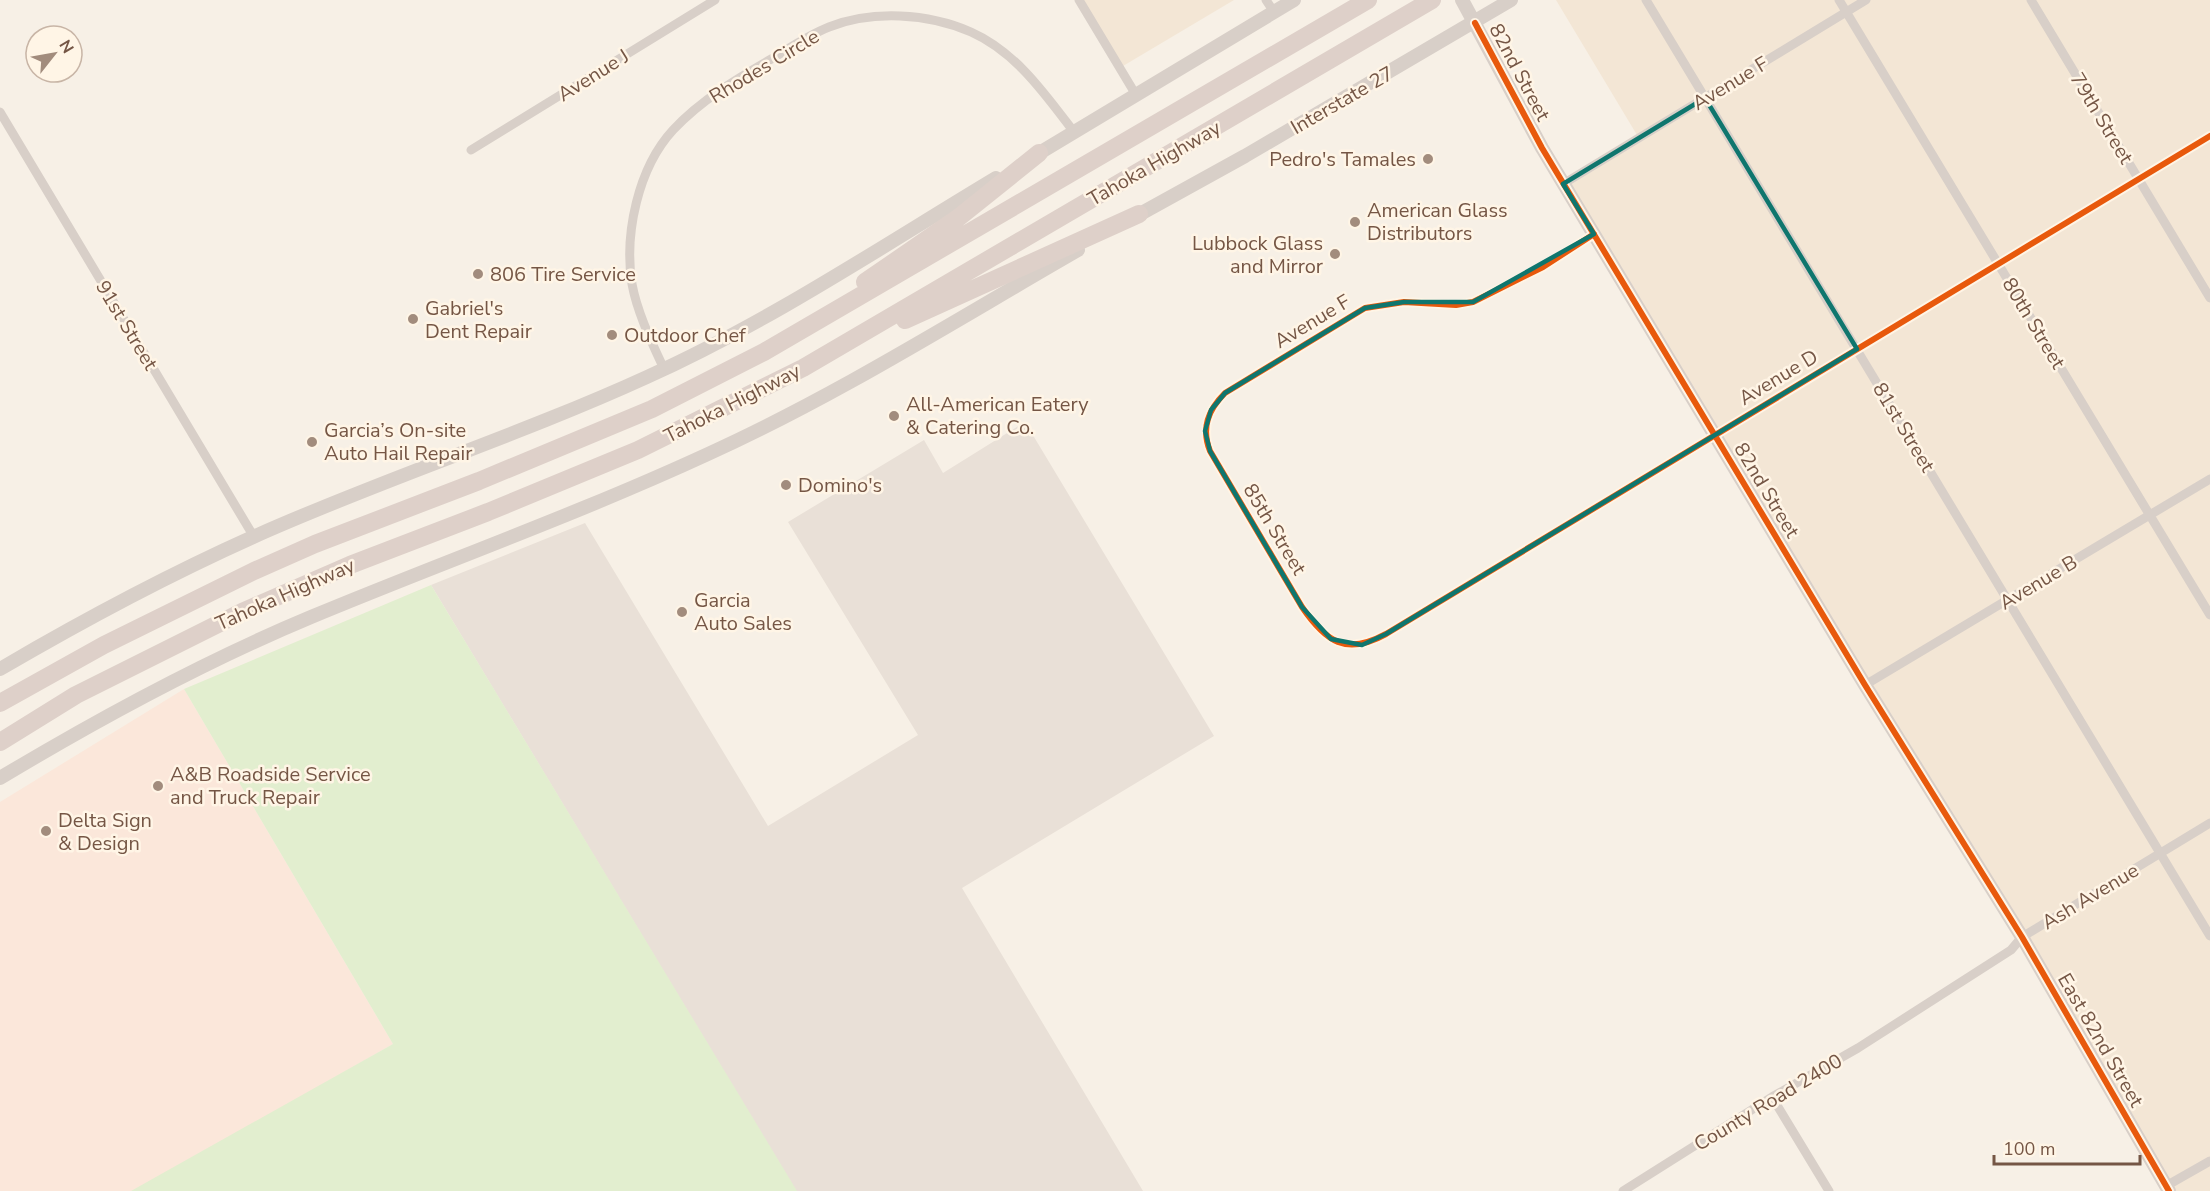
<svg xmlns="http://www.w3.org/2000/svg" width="2210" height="1191" font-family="'Nunito Sans',sans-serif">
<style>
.residential{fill:#f3e6d5}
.commercial{fill:#fbe7da}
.industrial{fill:#e9e0d7}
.green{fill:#e2eecf}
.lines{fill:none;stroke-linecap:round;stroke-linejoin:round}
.street{stroke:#d8cfc8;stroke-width:9}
.secondary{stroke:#d8cfc8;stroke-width:14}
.highway{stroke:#ded0c9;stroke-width:18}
.cycleway-casing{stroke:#fff5e6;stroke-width:10}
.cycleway{stroke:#e8590c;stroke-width:6}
.marked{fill:none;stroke:#0f766e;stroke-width:4.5;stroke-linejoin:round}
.poi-dot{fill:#a28c7d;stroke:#fff5e6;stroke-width:2}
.labels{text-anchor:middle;stroke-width:5;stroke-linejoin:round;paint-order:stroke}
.street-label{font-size:20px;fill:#755645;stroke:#fff5e6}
.poi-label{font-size:20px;fill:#755645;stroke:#fff5e6;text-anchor:start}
</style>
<rect width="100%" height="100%" fill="#f7f0e6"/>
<path class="residential" d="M1082,0h152l-111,66z
M1556,0h654v1191h-34l-606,-1008 70,-43z"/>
<path class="commercial" d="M184,689l209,355 -257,147h-136v-389z"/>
<path class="industrial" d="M1025,422l189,314 -252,152 181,303h-347l-365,-606 154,-62 183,303 150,-91 -130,-213 136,-82 19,33z"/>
<path class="green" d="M431,585l366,606h-666l262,-147 -209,-355z"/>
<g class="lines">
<path class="street" d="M1079,0l57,95
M1266,0l8,12
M1646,0l564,936
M1839,0l371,615
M2031,0l179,298
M0,112l254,425
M471,150l244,-150
M1563,184l303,-184
M1594,234l-51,33 -70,35 -17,3 -52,-3 -39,6 -140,85c-17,17 -24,35 -15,58l92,156c24,35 44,49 84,27l824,-498
M664,369c-12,-26 -27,-57 -32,-85 -8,-50 6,-116 41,-154 28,-30 65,-52 100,-72 18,-11 36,-23 56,-31 43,-17 99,-14 142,5 45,20 74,62 103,100
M1865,685l345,-206
M1772,1097l57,94
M2166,1186l44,-25
M1623,1191l149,-94 86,-49 153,-98 11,-13 188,-114"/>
<path class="secondary" d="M1462,0l80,148 323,537 157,252 147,254
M1031,158l263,-158
M1131,219l114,-63 266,-156
M0,669c82,-48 166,-93 253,-132 129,-58 265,-101 394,-160 122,-55 234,-130 349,-199
M0,778c100,-60 203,-116 311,-161 132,-55 267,-103 397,-163 128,-58 248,-134 370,-204"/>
<path class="highway" d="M865,282l93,-64 81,-65
M905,320l234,-106
M0,703l104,-58 150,-74 61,-27 164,-63 173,-72 112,-57 604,-352
M0,742l76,-47 166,-83 108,-47 138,-53 150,-62 165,-82 629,-368"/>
<g class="cycleway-casing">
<path id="cycleway" d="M1475,23l67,125 323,537 157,252 147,254
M1594,234l-51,33 -70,35 -17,3 -52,-3 -39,6 -140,85c-17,17 -24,35 -15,58l92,156c24,35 44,49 84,27l824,-498"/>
</g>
<use href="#cycleway" class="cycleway"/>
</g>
<path class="marked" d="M1705,98l152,251 -471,285 -24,11 -31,-6 -29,-32 -92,-156 -5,-20 6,-21 14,-17 140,-85 39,-6h69l121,-68 -31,-50z"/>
<g class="poi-dot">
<circle cx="1428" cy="159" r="6"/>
<circle cx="1355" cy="222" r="6"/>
<circle cx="1335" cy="254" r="6"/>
<circle cx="478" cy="274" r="6"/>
<circle cx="413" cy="319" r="6"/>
<circle cx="612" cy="335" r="6"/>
<circle cx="894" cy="416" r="6"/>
<circle cx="312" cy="442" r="6"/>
<circle cx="786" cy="485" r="6"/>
<circle cx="682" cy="612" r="6"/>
<circle cx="158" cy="786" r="6"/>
<circle cx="46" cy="831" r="6"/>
</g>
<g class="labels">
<g class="street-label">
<text transform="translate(764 66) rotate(-31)" y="7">Rhodes Circle</text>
<text transform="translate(1520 72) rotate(62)" y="7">82nd Street</text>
<text transform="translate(593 75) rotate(-32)" y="7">Avenue J</text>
<text transform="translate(1730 83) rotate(-31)" y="7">Avenue F</text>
<text transform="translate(1342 100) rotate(-30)" y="7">Interstate 27</text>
<text transform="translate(2102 118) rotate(59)" y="7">79th Street</text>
<text transform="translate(1154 163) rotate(-30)" y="7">Tahoka Highway</text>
<text transform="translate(1312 321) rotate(-31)" y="7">Avenue F</text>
<text transform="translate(2034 323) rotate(59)" y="7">80th Street</text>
<text transform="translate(127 325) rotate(59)" y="7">91st Street</text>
<text transform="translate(1778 377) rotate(-31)" y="7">Avenue D</text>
<text transform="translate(732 403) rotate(-27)" y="7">Tahoka Highway</text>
<text transform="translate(1904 427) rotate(59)" y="7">81st Street</text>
<text transform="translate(1767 490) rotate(59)" y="7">82nd Street</text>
<text transform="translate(1275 529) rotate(59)" y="7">85th Street</text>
<text transform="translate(2038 582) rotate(-31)" y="7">Avenue B</text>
<text transform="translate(285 594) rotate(-24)" y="7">Tahoka Highway</text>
<text transform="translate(2090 896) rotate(-31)" y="7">Ash Avenue</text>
<text transform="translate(2101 1040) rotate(60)" y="7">East 82nd Street</text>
<text transform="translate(1768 1102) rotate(-31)" y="7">County Road 2400</text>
</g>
<g class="poi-label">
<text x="1416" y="166" text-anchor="end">Pedro's Tamales</text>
<text x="1367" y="217">American Glass<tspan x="1367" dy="23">Distributors</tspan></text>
<text x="1323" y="250" text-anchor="end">Lubbock Glass<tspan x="1323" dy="23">and Mirror</tspan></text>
<text x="490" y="281">806 Tire Service</text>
<text x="425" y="315">Gabriel's<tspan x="425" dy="23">Dent Repair</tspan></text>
<text x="624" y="342">Outdoor Chef</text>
<text x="906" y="411">All-American Eatery<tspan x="906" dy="23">&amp; Catering Co.</tspan></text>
<text x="324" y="437">Garcia’s On-site<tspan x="324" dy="23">Auto Hail Repair</tspan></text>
<text x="798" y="492">Domino's</text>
<text x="694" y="607">Garcia<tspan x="694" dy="23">Auto Sales</tspan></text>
<text x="170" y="781">A&amp;B Roadside Service<tspan x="170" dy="23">and Truck Repair</tspan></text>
<text x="58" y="827">Delta Sign<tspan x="58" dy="23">&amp; Design</tspan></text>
</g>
</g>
<g transform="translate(54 54) rotate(59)"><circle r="28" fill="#fff5e6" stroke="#c8b5a6" stroke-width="1.5"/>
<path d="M0-4.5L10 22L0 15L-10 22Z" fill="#a28c7d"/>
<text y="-9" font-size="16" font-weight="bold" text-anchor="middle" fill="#755645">N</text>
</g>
<path d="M1994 1155v9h146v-9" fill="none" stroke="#755645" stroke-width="3"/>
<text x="2003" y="1155" font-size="18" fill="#755645" stroke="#fff5e6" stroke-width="4.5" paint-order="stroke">100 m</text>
</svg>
